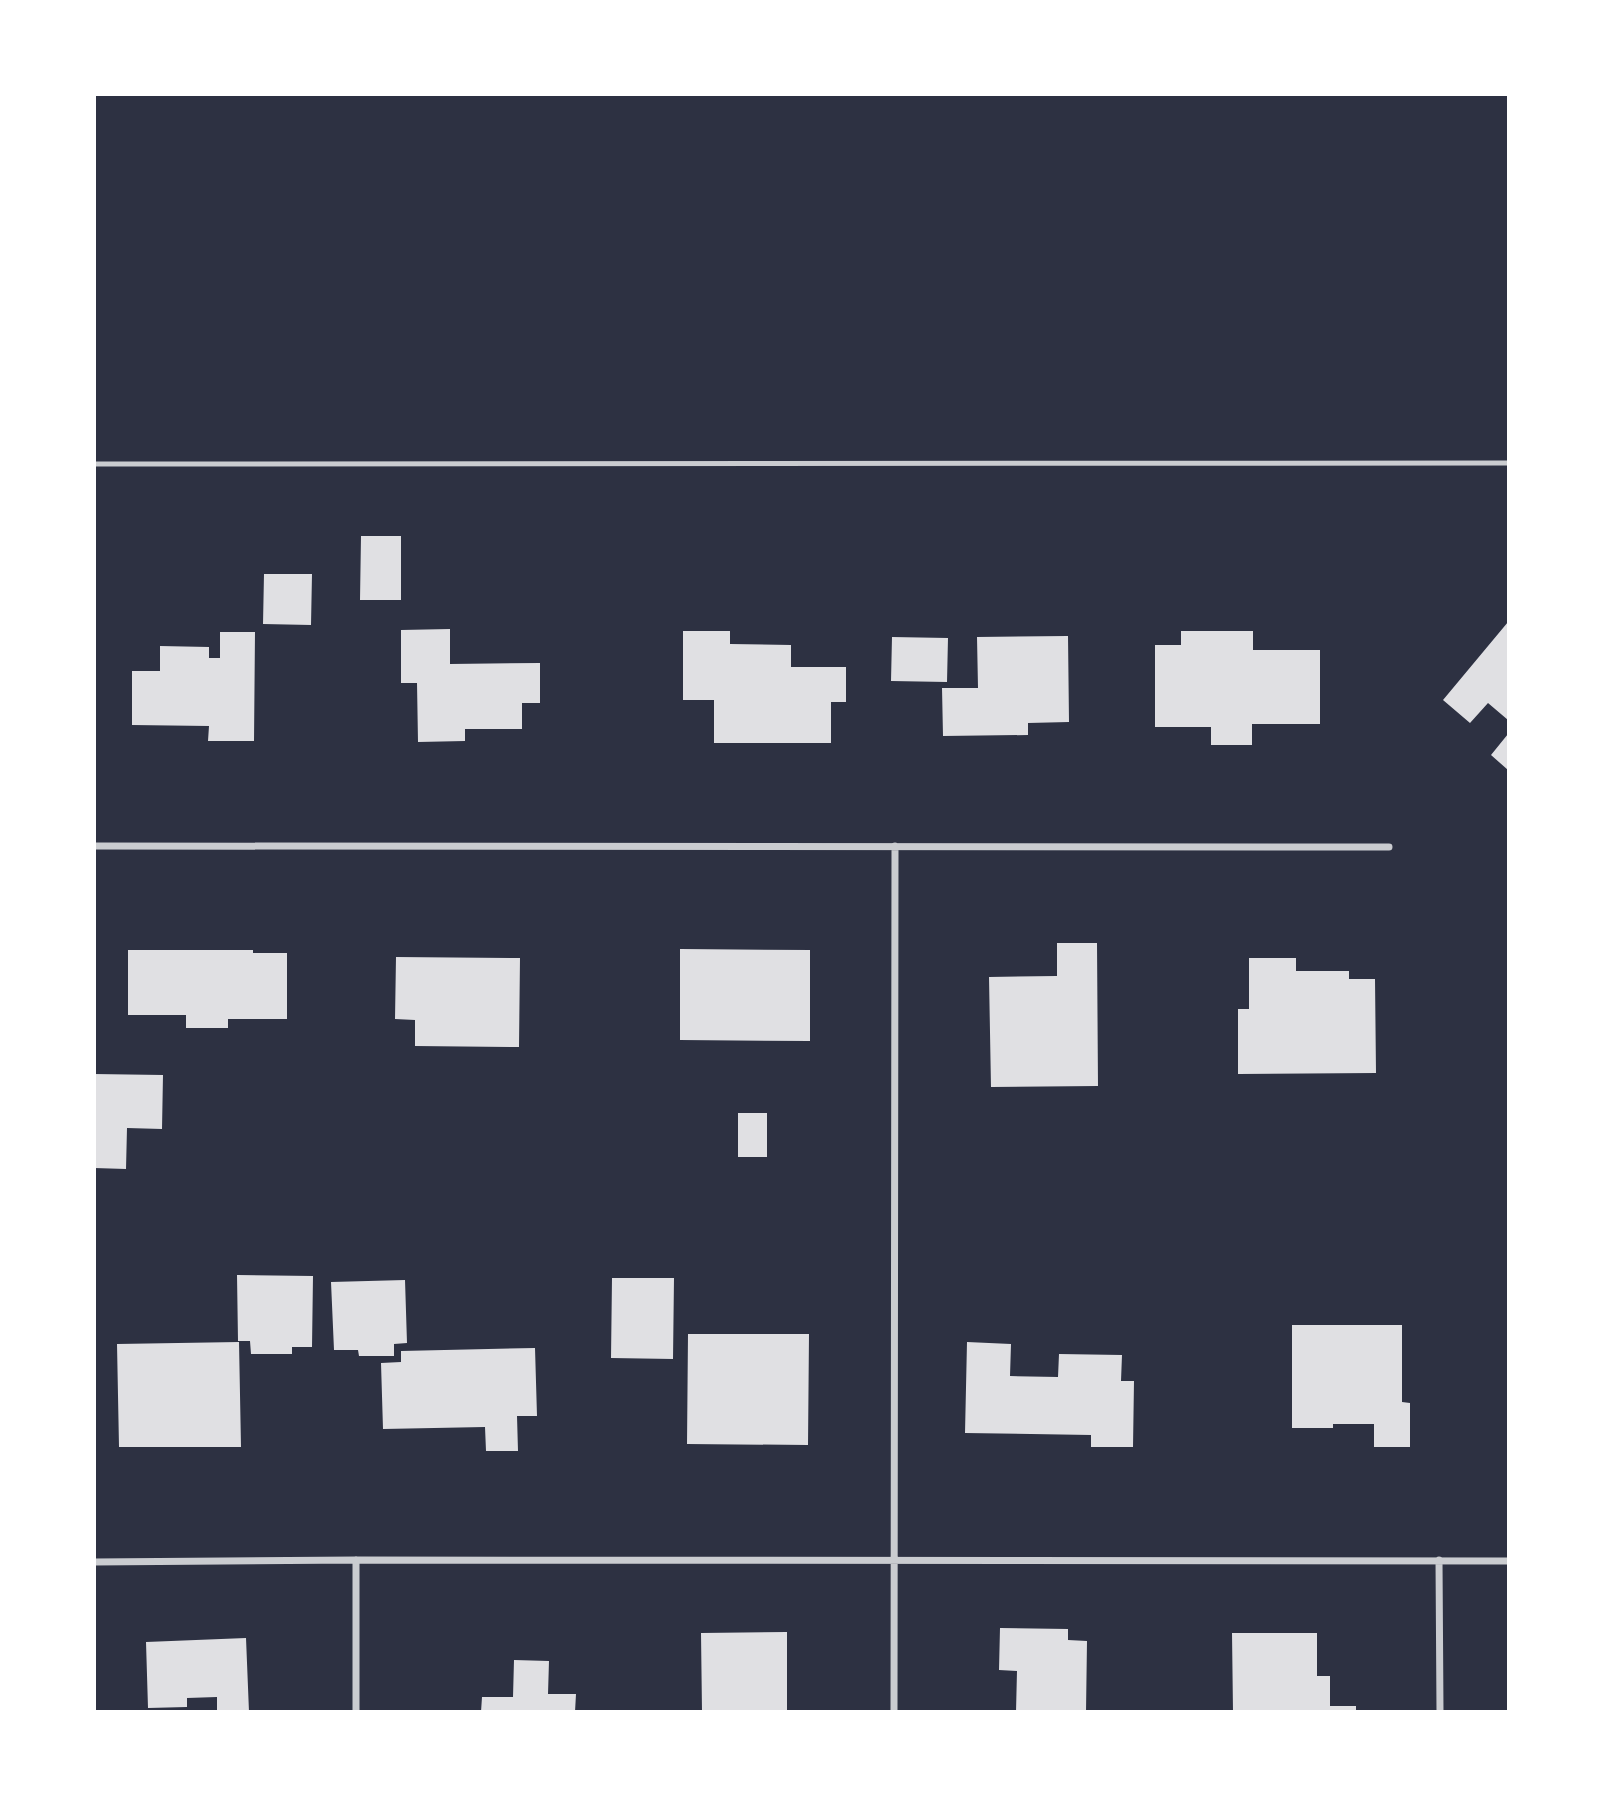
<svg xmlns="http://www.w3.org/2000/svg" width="1603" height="1806" font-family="'Alegreya Sans',sans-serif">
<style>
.building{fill:#e0e0e3}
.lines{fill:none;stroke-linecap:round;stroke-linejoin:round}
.service{stroke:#caccd0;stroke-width:5}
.minor{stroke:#caccd0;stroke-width:7}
</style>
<rect width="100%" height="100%" fill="#2d3142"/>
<path class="building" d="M361,536h40v64h-41z
M264,574h48l-1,51 -48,-1z
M1508,622v98l-20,-17 -18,20 -27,-23z
M450,629v35l90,-1v40h-18v26h-57v12l-47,1 -1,-59h-16v-53z
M683,631h47v13l61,1v22h55v35h-15v41h-117v-43h-31z
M1181,631h72v19h67v74h-68v21h-41v-18h-56v-82h26z
M220,632h35l-1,109h-46l1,-15 -77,-1v-54h28v-25l49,1v11h11z
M1068,636l1,86 -41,1v12l-85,1 -1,-48h36l-1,-51z
M892,637l56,1 -1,44 -56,-1z
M1508,734v36l-17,-15z
M1057,943h40l1,143 -107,1 -2,-110 68,-1z
M680,949l130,1v91l-130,-1z
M128,950h125v3h34v66h-59v9h-42v-13h-58z
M396,957l124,1 -1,89 -104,-1v-26l-20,-1z
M1249,958h47v13h53v8h26l1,94 -138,1v-65h11z
M94,1074l69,1 -1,54 -35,-1 -1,41 -32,-1z
M738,1113h29v44h-29z
M237,1275l76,1 -1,71h-20v7h-41l-1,-13h-12z
M612,1278h62l-1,81 -62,-1z
M405,1280l2,63 -13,1v12h-35l-1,-6h-24l-3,-68z
M1292,1325h110v77l8,1v44h-36v-23h-41v4h-41z
M688,1334h121l-1,111 -121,-1z
M239,1342l2,105h-122l-2,-103z
M967,1342l44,2 -1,32 48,1 1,-23 63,1 -1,26h13l-1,66h-42v-12l-126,-2z
M535,1348l2,68h-20l1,35h-32l-1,-24 -102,2 -2,-66 20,-1v-11z
M1000,1628l68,1v11l19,1 -1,71h-70l1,-41 -18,-1z
M787,1632v80h-85l-1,-79z
M1232,1633h85v43h13v30h26v6h-123z
M246,1638l3,74h-32v-15l-30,1v9l-39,1 -2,-66z
M514,1660l35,1 -1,33h28l-1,18h-94l1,-15h31z"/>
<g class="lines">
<path class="service" d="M94,464l1414,-1"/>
<path class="minor" d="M94,846l1295,1
M1439,1560l1,152
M94,1562l262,-2 1152,1
M356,1712v-152
M894,1712l1,-866"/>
</g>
<rect width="1603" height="1806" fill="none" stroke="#ffffff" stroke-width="192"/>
</svg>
